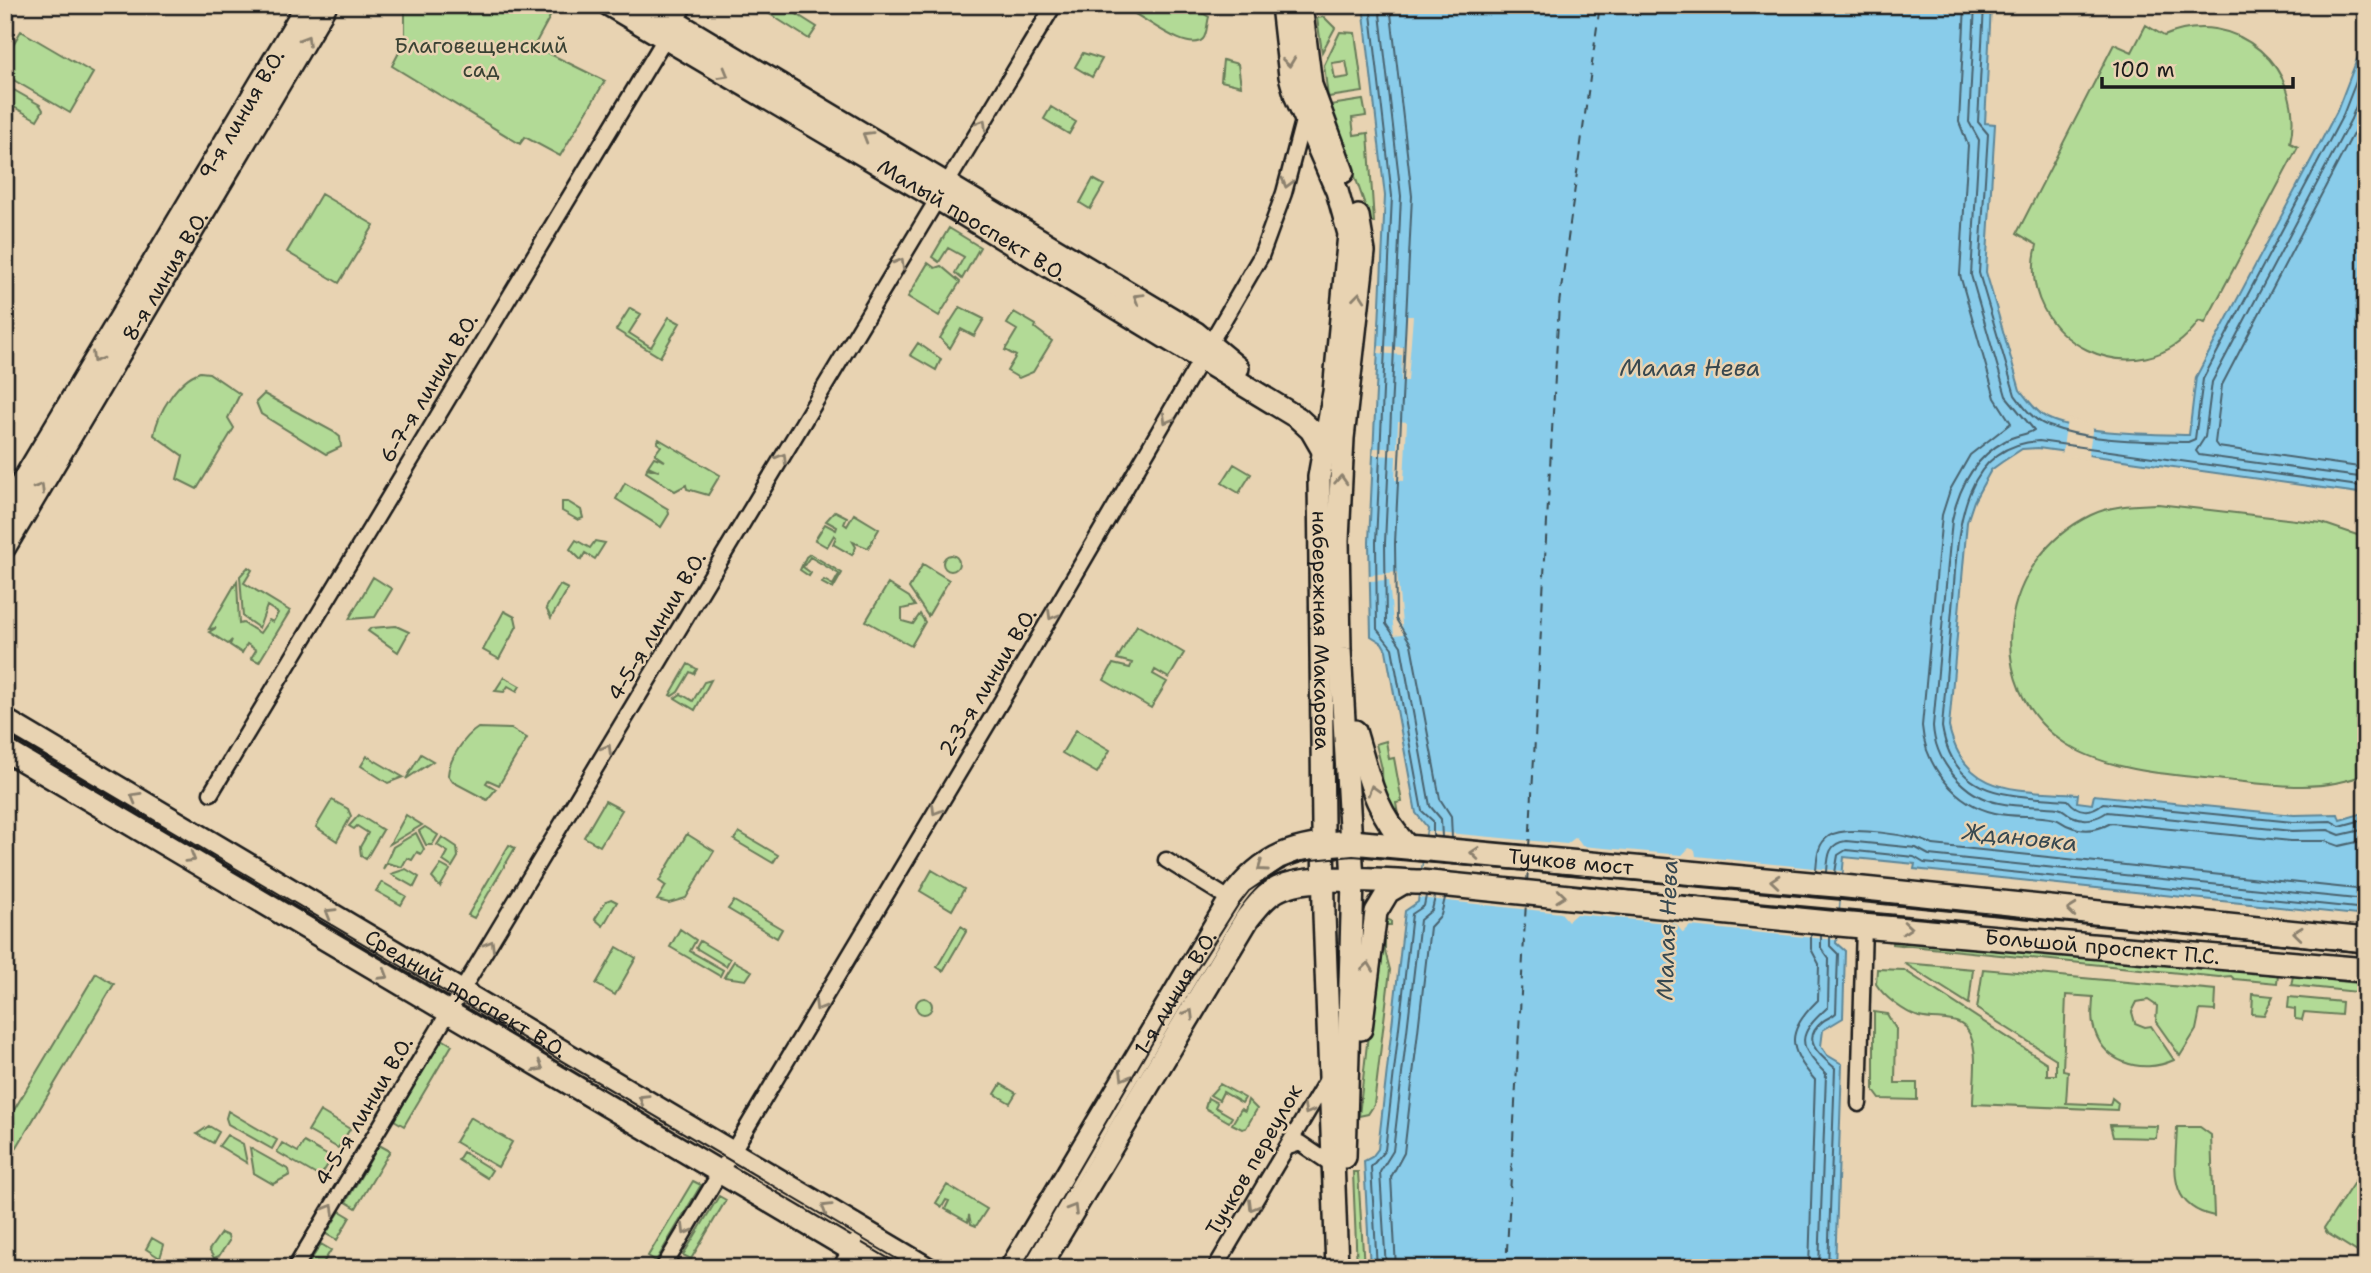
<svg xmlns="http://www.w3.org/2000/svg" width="2371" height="1273" font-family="'Shantell Sans',sans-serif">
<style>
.green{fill:#b2da96;stroke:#677b59;stroke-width:2;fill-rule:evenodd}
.water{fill:#89ccea;stroke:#5d8698;stroke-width:2}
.pier{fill:#e8d3b2}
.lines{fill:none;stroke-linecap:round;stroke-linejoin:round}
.shore{stroke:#48626e;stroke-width:2}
.ferry{stroke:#374850;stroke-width:2;stroke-dasharray:9 7;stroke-linecap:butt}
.street-casing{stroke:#1c1c1c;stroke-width:19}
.secondary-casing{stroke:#1c1c1c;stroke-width:26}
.primary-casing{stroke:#1c1c1c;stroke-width:28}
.street{stroke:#e8d3b2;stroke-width:14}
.secondary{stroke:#e8d3b2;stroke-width:21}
.primary{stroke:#e8d3b2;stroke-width:23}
.tram{stroke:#1c1c1c;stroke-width:2}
.oneway{stroke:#8c816e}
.labels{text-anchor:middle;stroke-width:5;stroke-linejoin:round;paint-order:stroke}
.park-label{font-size:21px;fill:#3a4234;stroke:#e8d3b2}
.street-label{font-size:21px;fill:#1c1c1c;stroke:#e8d3b2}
.water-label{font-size:23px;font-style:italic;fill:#374850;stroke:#e8d3b2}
</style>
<rect width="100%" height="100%" fill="#e8d3b2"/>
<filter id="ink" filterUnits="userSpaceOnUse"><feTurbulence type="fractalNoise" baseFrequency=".0143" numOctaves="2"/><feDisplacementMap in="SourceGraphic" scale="14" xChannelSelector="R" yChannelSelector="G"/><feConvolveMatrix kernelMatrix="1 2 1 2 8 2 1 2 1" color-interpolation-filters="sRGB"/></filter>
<g filter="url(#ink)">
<path class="green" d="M394,5h155l3,8 -18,33 71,35 -45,75 -35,-19 -5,7 -128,-78 13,-25v-28z
M773,5h9l35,22 -8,12 -41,-26z
M1140,5h49l20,12c-2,6 -2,18 -6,22 -14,14 -54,-18 -68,-25z
M1324,17l11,11 -13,24 -5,-34z
M2146,25l18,11c71,-31 143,33 126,107l8,4 -93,176 -6,-2c-58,83 -187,19 -162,-76l-20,-12 97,-189 18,8z
M21,31l72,42 -23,40 -65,-38v-17z
M1340,32l15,1 8,59 -35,5 -4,-32zM1346,61l3,16 -14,2 -3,-16z
M1083,53l19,6 -10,18 -17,-10z
M1223,60l15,4 3,22 -20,-5z
M5,85l35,20 3,5 -6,10 -32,-18z
M1363,100l3,16 -14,2 2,17 14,-2 6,89h-3l-41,-117z
M1051,107l25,15 -7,12 -25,-15z
M1093,179l11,6 -14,24 -10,-6z
M321,194l53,31 -35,58 -52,-31z
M949,228l31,19 -18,32 -7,-6 9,-16 -16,-9 -9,14 -7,-5z
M928,263l7,5 6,-2 19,16 -21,34 -31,-19z
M960,307l24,12 -10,17 -13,-7 -11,19 -10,-10z
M630,308l11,6 -12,19 22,14 18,-30 11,6 -20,34 -44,-27z
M1014,312l22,13 -1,3 17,13 -19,31 -14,6 -12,-7 9,-15 -11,-6 12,-20 -10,-6z
M918,343l23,16 -5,11 -26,-15z
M200,372l9,1 31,21 -12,24 6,10 -37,61 -20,-10 6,-23 -29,-21c4,-23 24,-56 46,-63z
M264,394l70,38 6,5 1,10 -15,7 -65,-40 -5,-12z
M659,439l61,36 -12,20 -21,-6 -1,-4 -11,6 -29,-19 1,-4 12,3 -11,-5 6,-9 11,4 -10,-7 6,-8 -4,-3z
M1234,464l17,10 -12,19 -17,-10z
M625,483l43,26 1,5 -8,13 -45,-28z
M562,502h6l13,8 2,8 -5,2 -16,-9z
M2158,504l164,19 44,15v236c-45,19 -95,11 -141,6 -52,-5 -115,-8 -159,-36 -89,-58 -65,-186 25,-229 21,-10 45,-10 67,-11z
M835,511l12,6 -3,7 3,2 7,-12 25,15 -11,19 -15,-6 3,5 -4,8 -19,-11 3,-7 -2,-2 -7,12 -12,-7 10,-16 11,6 1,-3 -11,-6z
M576,540l14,8 5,-7 10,2 -10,16 -10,-6 -4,7 -11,-11z
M810,554l32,19 -9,16 -11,-6 2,-3 9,5 6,-11 -29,-17 -7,10 8,6 -2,3 -9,-6 6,-13z
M943 563a8 8 0 1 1 16 0a8 8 0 1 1-16 0Z
M923,564l26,16 -21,36 -19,-28z
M248,567l4,3 -8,13 46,28 -31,51 -8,-4 5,-8 -9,-6 -5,9 -12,-8 2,-5 -4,4 -19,-12 7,-4 -7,1 28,-48 2,43 4,-1 17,10 9,-13 4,2 5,-9 -11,-7 -8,22 -16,-11 -3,-41z
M373,577l19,12 -17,28 -26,2z
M888,584l21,13 6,9 -13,3v12l11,3 7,-10 5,8 -14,24 -45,-25z
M560,585l8,4 -17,29 -5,-10z
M504,611l11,6 2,9 -18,33 -16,-9z
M1137,625l47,28 -15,25 -14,-8 -2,4 14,8 -16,26 -47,-28 9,-16 17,4 2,-5 -15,-4z
M396,626l13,6 -11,20 -30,-21 3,-3z
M688,664l9,5 -3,5 -4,-2 -12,20 -6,4 -2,-1z
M504,677l16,9 -3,5 -9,-5 -4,6 -9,-1z
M711,680l-16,30 -20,-12 6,-4 12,7 11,-19z
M478,728l33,1 16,9 -28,47 -11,-5 -2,3 10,6 -9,11 -34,-18 -5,-7c1,-16 17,-39 30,-47z
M1076,730l34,20 -13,23 -35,-20z
M1386,741l3,18 5,-1 8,44 -6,1 3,18 -16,-24 -1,-28 -6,-25z
M421,754l12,7 -27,18z
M367,756l36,21 -15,6 -27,-17z
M332,800l16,9 3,7 -14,25 -21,-14z
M605,801l17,9 -22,36 -16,-9z
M359,815l24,15 -17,29 -5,-3 -1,-9 8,-14 -11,-7 -3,3 -5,-3z
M406,815l16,10 -32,19z
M425,827l13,8 -6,10h-6l-7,-14z
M739,832l39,23 -5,8 -39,-23z
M416,833l8,16 -3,5 -4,-2 -5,8 -5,-2 -5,9 -15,-4 -4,6 10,-22z
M687,834l27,17 -28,47 -17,5 -12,-3 9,-14 -7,-5z
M442,837l15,10 1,10 -6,10 -9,-6 5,-9 -11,-7z
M509,845l6,3 -41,70 -6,-3z
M441,865l9,5 -10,17 -8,-9z
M406,869l13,8 -5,10 -23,-13z
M932,870l32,19 -12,21 -32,-19z
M382,882l24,14 -5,9 -25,-14z
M611,899l6,3 -14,24 -8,-7 11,-18z
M734,901l48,28 -5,9 -49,-29z
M1381,917l10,4v4h-6v26l5,19 -16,135 -6,9 -9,2z
M961,926l6,4 -24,41 -6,-4z
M680,929l16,11 -6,11 33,19 -3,6 -50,-29z
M1892,935l386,39 -1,9 -43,-4 -3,-3 -12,1 -327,-33z
M700,941l30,18 -4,7 -30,-18z
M617,947l19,11 -21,37 -19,-11z
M734,961l18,10 -6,9 -22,-3z
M1904,963l69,6 -4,35z
M1877,969l27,1 143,93v12h9v-16l-79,-50 6,-40 233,21 -1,21 -15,-1 -4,20 -16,26 -24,-34 1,-16 -9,-6 -11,2 -5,10 3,11 10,4 6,-1 23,34c-33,15 -73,3 -81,-36 -2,-8 0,-18 0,-27l-27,-2 -3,75 5,1 -2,32 44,2 2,-7 6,5 -1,7 -144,-6c0,-17 4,-38 1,-55 -5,-37 -30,-26 -55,-32 -15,-5 -35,-20 -43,-33z
M96,973l18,11 -109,183v-42z
M2293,976l73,8v9l-75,-8z
M2253,994l20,2 -9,19 -12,-1z
M2289,997l53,5 -1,13 -37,-3 -2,8 -7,-1v-10l-7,-1z
M916 1006a8 8 0 1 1 16 0a8 8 0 1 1-16 0Z
M1874,1012l13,2 9,15 -1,54h22v17l-37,-1 -6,-8z
M442,1039l10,6 -48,81 -10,-6z
M1001,1084l15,9 -6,10 -15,-9z
M1220,1084l25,14 -3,5 -19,-11 -4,8 -9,-5z
M1208,1098l9,5 -2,4 17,10 -3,5 -24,-14z
M1248,1100l9,9 -11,19 -4,1 -10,-5 9,-15 4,2z
M228,1111l49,29 -5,9 -44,-25 -2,-6z
M320,1111l30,18 -12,19 -30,-17z
M470,1117l42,25 -14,25 -43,-25z
M2110,1125l47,1 -1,12 -43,-1z
M209,1126l10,6 -6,11 -16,-9z
M2177,1127h23l11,8 3,81c-49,-10 -38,-50 -37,-89z
M227,1135l16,9 4,19 -28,-17z
M304,1142l28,16 -12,19 -43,-25 5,-9 16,9z
M379,1145l11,6 -34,57 -10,-6z
M250,1148l39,22 1,5 -17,9 -19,-11z
M463,1152l29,18 -5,8 -29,-18z
M2366,1164v85l-7,4 -32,-20 -3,-5z
M1353,1172h5l6,96h-7z
M693,1181l8,4 -45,76 -8,-5z
M947,1185l40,24 -11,17 -5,-2 -2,-9 -1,7 -23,-13 4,-8 -3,-1 -4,7 -6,-4z
M719,1196l7,4 -35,59 -8,-4z
M340,1211l10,6 -13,23 -11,-6z
M221,1233l7,3 1,5 -10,15 -5,2 -5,-8z
M152,1238l12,7 -4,13 -14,-9z
M321,1244l10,6 -11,18h-14z"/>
<path class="water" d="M1363,5h628l-6,118 10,1 -9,148 34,118c8,10 16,22 27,28 32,16 106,16 142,17l7,-58 141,-266 29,-75v458l-328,-46 -16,1 -20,13 -11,8 -17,31 -7,21 -18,205c16,70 70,62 129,67l-1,8 15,2 2,-9 200,20 44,-1 2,6 24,-7 2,-6v109l-452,-47 1,-5 -71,-7 -8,86 9,8 -2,67 -20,12 -2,16 6,9 15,9 -7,204h-465l-6,-107 8,-4 6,-8 27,-238 13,-9 9,-75 -11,-14 -30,-163 -4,-7 -11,-7 -2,-94 16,-346z"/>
<path class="pier" d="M1406,316h7l-5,65h-7l1,-26 -24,-2 1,-7 25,1z
M2067,419l26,6 -5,34 -26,-4z
M1398,421l9,1 -3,59 -9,-1 1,-24 -23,-1 1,-7h23z
M1397,572l6,62 -9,1 -5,-55 -20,1v-6z
M1427,831l140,13 9,-7 6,9 100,9 7,-7 6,2 1,6 146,15 -6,69 -146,-14 -7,7 -7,-9 -100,-10 -8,7 -7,-8 -142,-15z"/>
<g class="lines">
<path class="shore" d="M1370,5l22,191 -16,346 1,87 15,19 30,163 11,10v15
M1379,5l22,191 -16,347 1,81 15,22 29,160 11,13 1,18
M1390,5l22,191 -17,347 1,76 15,25 29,155 11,17 1,22
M1965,5l-6,117 9,23 -8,130 35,123 16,25 -41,32 -20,35 -8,25 -20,211c3,40 33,78 73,87 19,5 40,1 60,6 5,1 8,5 14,7 14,6 29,4 42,-3l180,18h34l14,5 27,-6
M1975,5l-6,117 10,18 -8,135 35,121 28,34c-6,5 -20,5 -29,11 -31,17 -46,46 -53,79l-19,206c2,35 30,70 66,77 19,4 40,3 59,5 7,1 7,5 14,8 12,6 25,3 35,-4l185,19 36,-1 12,5 26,-6
M1984,5l-6,117 10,12 -9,139 36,122c8,11 18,25 31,30 44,17 96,16 142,17l7,-3 8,-60 140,-264 23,-59
M2366,80l-15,39 -139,263 -7,55 -9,14 3,4 167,23
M2366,109l-144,276 -7,58 3,4 148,21
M2366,487l-327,-46c-85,5 -81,106 -87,168 -3,39 -7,79 -10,118 12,72 67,68 126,73 10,13 23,13 35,3l190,19 38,-1 9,5 26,-7
M1816,871c1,-13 1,-27 13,-35 16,-11 88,-1 104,9l433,45
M1827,872c1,-15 1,-29 19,-31l70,7 13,7 437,45
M1835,873l3,-18 8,-5 68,7 10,6 442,46
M1377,1268l-6,-101 14,-17 27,-236 12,-8 2,-10
M1386,1268l-6,-96 13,-21 27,-231 12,-10 3,-13
M1396,1268l-5,-91 13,-24 26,-226 11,-12 4,-17
M1809,1268l6,-188c-29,-32 -28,-50 3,-80l1,-36 -8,-15v-15
M1819,1268l7,-194c-30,-30 -29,-39 2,-67l1,-48 -8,-11v-13
M1828,1268l7,-200c-13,-11 -36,-27 -13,-46 4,-4 10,-5 14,-9l2,-59 -8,-8v-10"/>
<path class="ferry" d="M1529,848l30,-544 41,-299
M1527,883l1,-16
M1506,1268l20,-366"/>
<g class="street-casing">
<path id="street" d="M211,793l474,-788
M1166,860l65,40
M1859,1104l5,-179
M1288,1147l12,-4 31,21
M295,1268l759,-1263
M663,1268l348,-583 250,-429 23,-63 20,-76
M840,1268l15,-26
M1215,1268l114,-192"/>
</g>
<g class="secondary-casing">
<g id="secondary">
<path id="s1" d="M609,5l329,194 360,219 13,12 11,19"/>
<path d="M647,5l549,328 42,35"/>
<path id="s2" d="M1282,5l8,71 6,21 41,94 12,43 -15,158 -15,85 5,437 13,354"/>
<path d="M1301,5l10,80 32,87"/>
<path id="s3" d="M5,511l302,-506"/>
<path id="s4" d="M5,547l321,-542"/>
<path id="s5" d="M5,720l922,548"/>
<path d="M1355,731c14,46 19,79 53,116"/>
<path d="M5,750l877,518"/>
<path d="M1361,1029l15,-117 12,-20 17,-10"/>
<path d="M1345,1157l8,-277 -13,-231 -2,-109 5,-102 21,-186 -6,-36"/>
</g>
</g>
<g class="primary-casing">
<g id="primary">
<path id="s6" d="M1012,1268l219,-368c33,-46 66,-55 121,-58l491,45 523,53"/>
<path id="s7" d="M1038,1268l209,-349c9,-11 18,-24 31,-30 31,-16 107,-8 142,-7l419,42 527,46"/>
</g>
</g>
<use href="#street" class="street"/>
<use href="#secondary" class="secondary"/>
<use href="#primary" class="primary"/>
<path class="tram" d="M5,732l907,536
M1573,885l401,37
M1021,1268l158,-271 59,-92 11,-14 34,-23 18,-7 52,-5 488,42 525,55"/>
</g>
<defs><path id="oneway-chevron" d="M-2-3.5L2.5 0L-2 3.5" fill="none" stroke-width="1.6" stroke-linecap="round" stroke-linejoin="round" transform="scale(1.75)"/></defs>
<g class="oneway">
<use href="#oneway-chevron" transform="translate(306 40) rotate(-59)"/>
<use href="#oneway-chevron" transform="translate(1289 62) rotate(83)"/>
<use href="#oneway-chevron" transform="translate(724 74) rotate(30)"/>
<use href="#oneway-chevron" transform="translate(982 124) rotate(-59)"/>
<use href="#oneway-chevron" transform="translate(867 136) rotate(-149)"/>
<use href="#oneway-chevron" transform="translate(1287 183) rotate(105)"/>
<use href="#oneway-chevron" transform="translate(900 263) rotate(-59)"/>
<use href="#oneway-chevron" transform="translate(1359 297) rotate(-84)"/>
<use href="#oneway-chevron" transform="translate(1138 298) rotate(-149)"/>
<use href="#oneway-chevron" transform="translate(96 358) rotate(121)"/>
<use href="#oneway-chevron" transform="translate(1167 419) rotate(120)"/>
<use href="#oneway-chevron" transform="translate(782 458) rotate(-59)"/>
<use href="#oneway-chevron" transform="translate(1341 480) rotate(-87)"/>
<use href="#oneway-chevron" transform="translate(40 488) rotate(-59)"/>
<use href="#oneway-chevron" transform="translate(1052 615) rotate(120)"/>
<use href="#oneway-chevron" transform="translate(607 749) rotate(-59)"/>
<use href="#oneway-chevron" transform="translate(1373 790) rotate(-107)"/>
<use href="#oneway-chevron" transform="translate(135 797) rotate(-150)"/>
<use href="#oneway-chevron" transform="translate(936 810) rotate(121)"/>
<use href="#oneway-chevron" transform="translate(1475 853) rotate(-175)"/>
<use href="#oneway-chevron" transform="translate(191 858) rotate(31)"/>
<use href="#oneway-chevron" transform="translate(1262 867) rotate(145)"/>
<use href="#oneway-chevron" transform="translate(1775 881) rotate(-175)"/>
<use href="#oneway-chevron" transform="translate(1561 896) rotate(6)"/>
<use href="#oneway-chevron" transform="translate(2072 910) rotate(-174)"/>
<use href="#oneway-chevron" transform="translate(330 913) rotate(-149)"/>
<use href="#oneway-chevron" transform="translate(1907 928) rotate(5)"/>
<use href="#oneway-chevron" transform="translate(2298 933) rotate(-174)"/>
<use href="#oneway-chevron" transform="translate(490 945) rotate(-60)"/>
<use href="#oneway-chevron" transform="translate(1368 967) rotate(-83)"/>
<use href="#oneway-chevron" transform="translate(384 975) rotate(31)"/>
<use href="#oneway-chevron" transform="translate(819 1006) rotate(121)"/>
<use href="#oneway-chevron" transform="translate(1189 1014) rotate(-59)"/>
<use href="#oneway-chevron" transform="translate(539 1067) rotate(30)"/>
<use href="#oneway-chevron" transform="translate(1124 1076) rotate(120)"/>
<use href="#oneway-chevron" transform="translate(643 1099) rotate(-149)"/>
<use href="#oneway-chevron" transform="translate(1308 1110) rotate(119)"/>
<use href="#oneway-chevron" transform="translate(1253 1206) rotate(121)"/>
<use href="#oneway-chevron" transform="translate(826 1208) rotate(-149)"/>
<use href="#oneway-chevron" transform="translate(330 1209) rotate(-59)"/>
<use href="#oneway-chevron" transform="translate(1073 1209) rotate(-59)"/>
<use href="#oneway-chevron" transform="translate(686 1230) rotate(121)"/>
</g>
</g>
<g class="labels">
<g class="park-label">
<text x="481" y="53">Благовещенский<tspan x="481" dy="24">сад</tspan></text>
</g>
<g class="street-label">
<text dy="7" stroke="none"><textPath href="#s3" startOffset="462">9-я линия В.О.</textPath></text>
<text dy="7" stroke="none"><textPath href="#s1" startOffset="422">Малый проспект В.О.</textPath></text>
<text dy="7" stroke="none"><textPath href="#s4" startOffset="315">8-я линия В.О.</textPath></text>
<text transform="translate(429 388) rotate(-59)" y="7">6-7-я линии В.О.</text>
<text transform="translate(657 626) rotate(-59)" y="7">4-5-я линии В.О.</text>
<text dy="7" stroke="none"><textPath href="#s2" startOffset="639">набережная Макарова</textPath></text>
<text transform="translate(988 682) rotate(-59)" y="7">2-3-я линии В.О.</text>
<text dy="7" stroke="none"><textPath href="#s6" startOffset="788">Тучков мост</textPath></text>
<text dy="7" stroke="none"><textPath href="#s7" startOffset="1279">Большой проспект П.С.</textPath></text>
<text dy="7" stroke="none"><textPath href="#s6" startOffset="320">1-я линия В.О.</textPath></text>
<text dy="7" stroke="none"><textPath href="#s5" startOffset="536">Средний проспект В.О.</textPath></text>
<text transform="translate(364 1111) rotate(-59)" y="7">4-5-я линии В.О.</text>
<text transform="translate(1254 1160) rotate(-60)" y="7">Тучков переулок</text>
</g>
<g class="water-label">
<text x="1690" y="376">Малая Нева</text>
<text transform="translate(2020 837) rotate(6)" y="8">Ждановка</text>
<text transform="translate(1667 930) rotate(-88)" y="8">Малая Нева</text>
</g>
</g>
<rect width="2371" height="1273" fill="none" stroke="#e8d3b2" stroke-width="28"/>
<rect x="14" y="14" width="2343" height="1245" fill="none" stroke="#1c1c1c" stroke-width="2.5" filter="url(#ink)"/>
<path d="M2102 77v10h191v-10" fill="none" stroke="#1c1c1c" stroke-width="3.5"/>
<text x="2112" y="77" font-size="21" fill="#1c1c1c" stroke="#e8d3b2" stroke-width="5" paint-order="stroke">100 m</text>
</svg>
